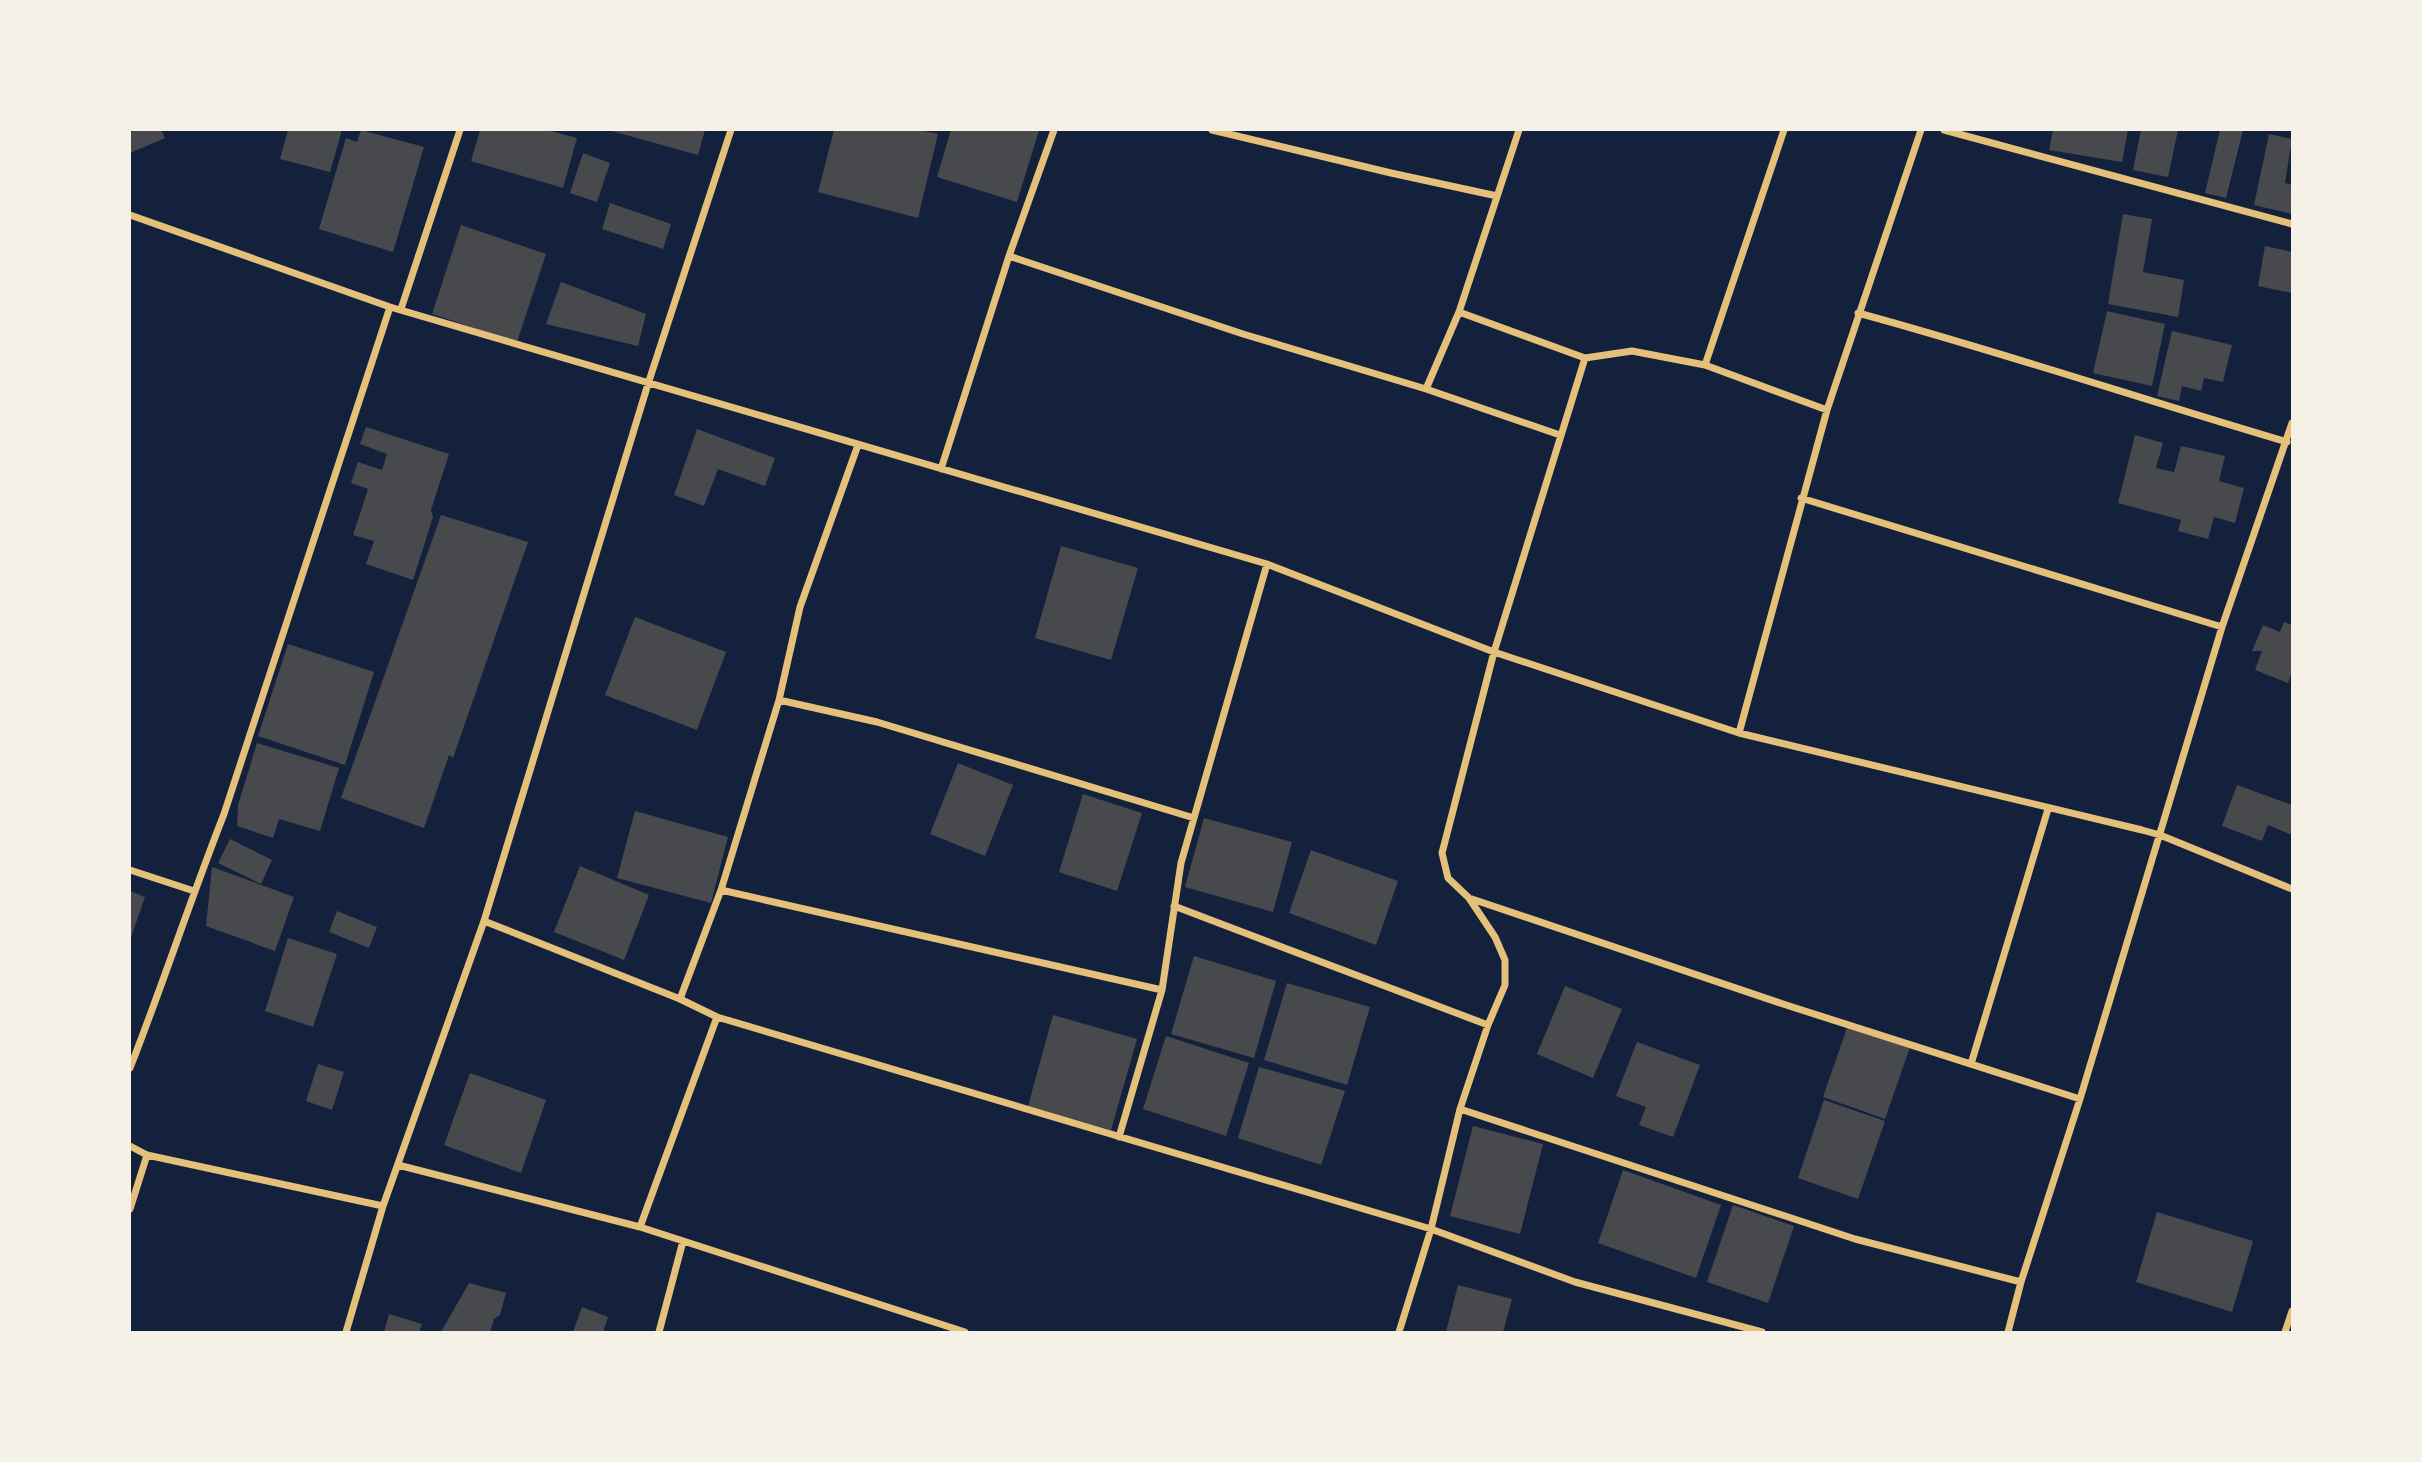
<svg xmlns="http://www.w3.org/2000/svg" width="2422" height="1462" font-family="Poppins,sans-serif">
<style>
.building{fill:#48494c}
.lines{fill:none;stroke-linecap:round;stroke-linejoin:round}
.minor{stroke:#e5c07b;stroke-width:7}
</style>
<rect width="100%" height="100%" fill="#14213d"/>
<path class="building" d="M130,130h31l4,8 -35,15z
M288,130h54l-12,42 -50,-13z
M361,130l63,17 -31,105 -74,-23 27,-91 11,4z
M480,130h67l30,8 -14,50 -92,-27z
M608,130h97l-7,25z
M834,130h85l19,4 -20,84 -100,-26z
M951,130h88l-22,72 -80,-25z
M2053,130h75l-6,32 -73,-12z
M2141,130h37l-10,47 -35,-7z
M2220,130h23l-17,68 -21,-5z
M2269,134l23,5 -7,44 7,2v29l-38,-9z
M583,153l27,10 -13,39 -27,-9z
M610,203l61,21 -8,25 -61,-20z
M2123,214l29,5 -9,53 41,8 -6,37 -70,-13z
M461,225l85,29 -29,88 -85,-28z
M2265,246l27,6v41l-34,-7z
M561,282l85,32 -8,32 -92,-22z
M2107,311l58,13 -13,62 -59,-13z
M2172,331l60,14 -9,37 -19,-4 -3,13 -19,-5 -3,15 -22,-5z
M366,427l83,27 -18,56 2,7 -20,63 -47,-16 8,-23 -21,-6 15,-46 -17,-6 7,-21 24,8 5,-16 -27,-10z
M697,429l78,29 -10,28 -47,-17 -14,37 -30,-11z
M2135,435l28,8 -7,25 18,4 7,-26 44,10 -6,25 25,7 -9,35 -21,-6 -6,22 -30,-8 3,-11 -63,-17z
M441,515l87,27 -75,216 -4,-3 -25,73 -83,-30z
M1061,546l77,22 -27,92 -76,-22z
M635,617l91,35 -29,78 -92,-35z
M2284,622l8,3v47l-4,11 -33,-13 7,-19h-10l11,-26 17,7z
M288,644l86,28 -29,93 -87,-29z
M257,743l82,25 -19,63 -41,-12 -6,19 -36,-12 1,-21z
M958,763l55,22 -28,71 -55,-22z
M2237,785l55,20v30l-24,-10 -6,16 -40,-15z
M1083,794l59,19 -25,78 -58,-19z
M635,811l93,26 -17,66 -94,-25z
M1204,818l88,24 -19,70 -88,-25z
M230,839l42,21 -11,24 -43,-21z
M1311,850l87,31 -22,64 -87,-32z
M580,866l69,29 -25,65 -70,-28z
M212,867l82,30 -19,54 -69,-25z
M130,891l15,6 -15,43z
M337,911l40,16 -8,21 -40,-16z
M288,938l49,16 -24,73 -48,-16z
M1194,956l82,25 -22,77 -83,-24z
M1287,983l83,24 -23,78 -83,-25z
M1565,986l57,23 -29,69 -56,-24z
M1053,1015l84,24 -26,91 -83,-24z
M1848,1025l62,22 -25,72 -62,-22z
M1166,1036l83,27 -23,73 -83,-27z
M1637,1042l63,23 -27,72 -34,-12 7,-18 -30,-11z
M318,1064l26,8 -12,38 -26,-9z
M1259,1067l86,24 -24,74 -83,-27z
M470,1073l76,27 -25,73 -77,-28z
M1824,1100l61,21 -27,78 -60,-21z
M1473,1126l70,18 -23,90 -70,-18z
M1623,1170l98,35 -25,73 -98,-35z
M1733,1205l61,21 -26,77 -61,-21z
M2157,1212l96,29 -21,71 -96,-30z
M469,1283l37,10 -6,22 -6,4 -4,13h-49z
M1458,1285l54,14 -9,33h-57z
M582,1307l26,10 -5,15h-30z
M389,1314l33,10 -3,8h-35z"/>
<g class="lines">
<path class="minor" d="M1212,130l179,43 106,23
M1944,130l348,94
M130,215l260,92 877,257 227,88 245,81 403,97 18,5 132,54
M1009,256l234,78 183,55 134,46
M401,309l59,-179
M1858,313c144,39 286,87 429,129
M1585,358l47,-7 73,14 122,45
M1705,365l79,-235
M1426,389l33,-77 60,-182
M858,445l-58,162 -21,93 98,22 317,96
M941,469l68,-213 45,-126
M1801,498l421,129
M1739,733l88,-323 94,-280
M130,870l64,21
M721,890l441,100
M1469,898l314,106 297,95
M1174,906l314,119
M484,921l196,78 37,18 714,212 144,53 187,50
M680,999l41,-109 58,-190
M1971,1064l77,-255
M130,1068c33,-84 61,-170 94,-254l166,-507
M1460,1109l395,130 166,43
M1119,1137l43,-147 19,-127 86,-299
M130,1146l17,9 236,51
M398,1165l242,62 325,105
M130,1209l17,-54
M640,1227l77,-210
M346,1332l37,-126 101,-285 164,-537 83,-254
M659,1332l24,-91
M1399,1332l32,-103 29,-120 28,-84 17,-40v-25l-10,-23 -26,-39 -21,-20 -6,-25 52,-201 91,-294 -126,-46
M2008,1332l13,-50 59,-183 142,-472 70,-204
M2285,1332l7,-21"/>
</g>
<rect width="2422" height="1462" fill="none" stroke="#f6f1e7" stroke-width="262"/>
</svg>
